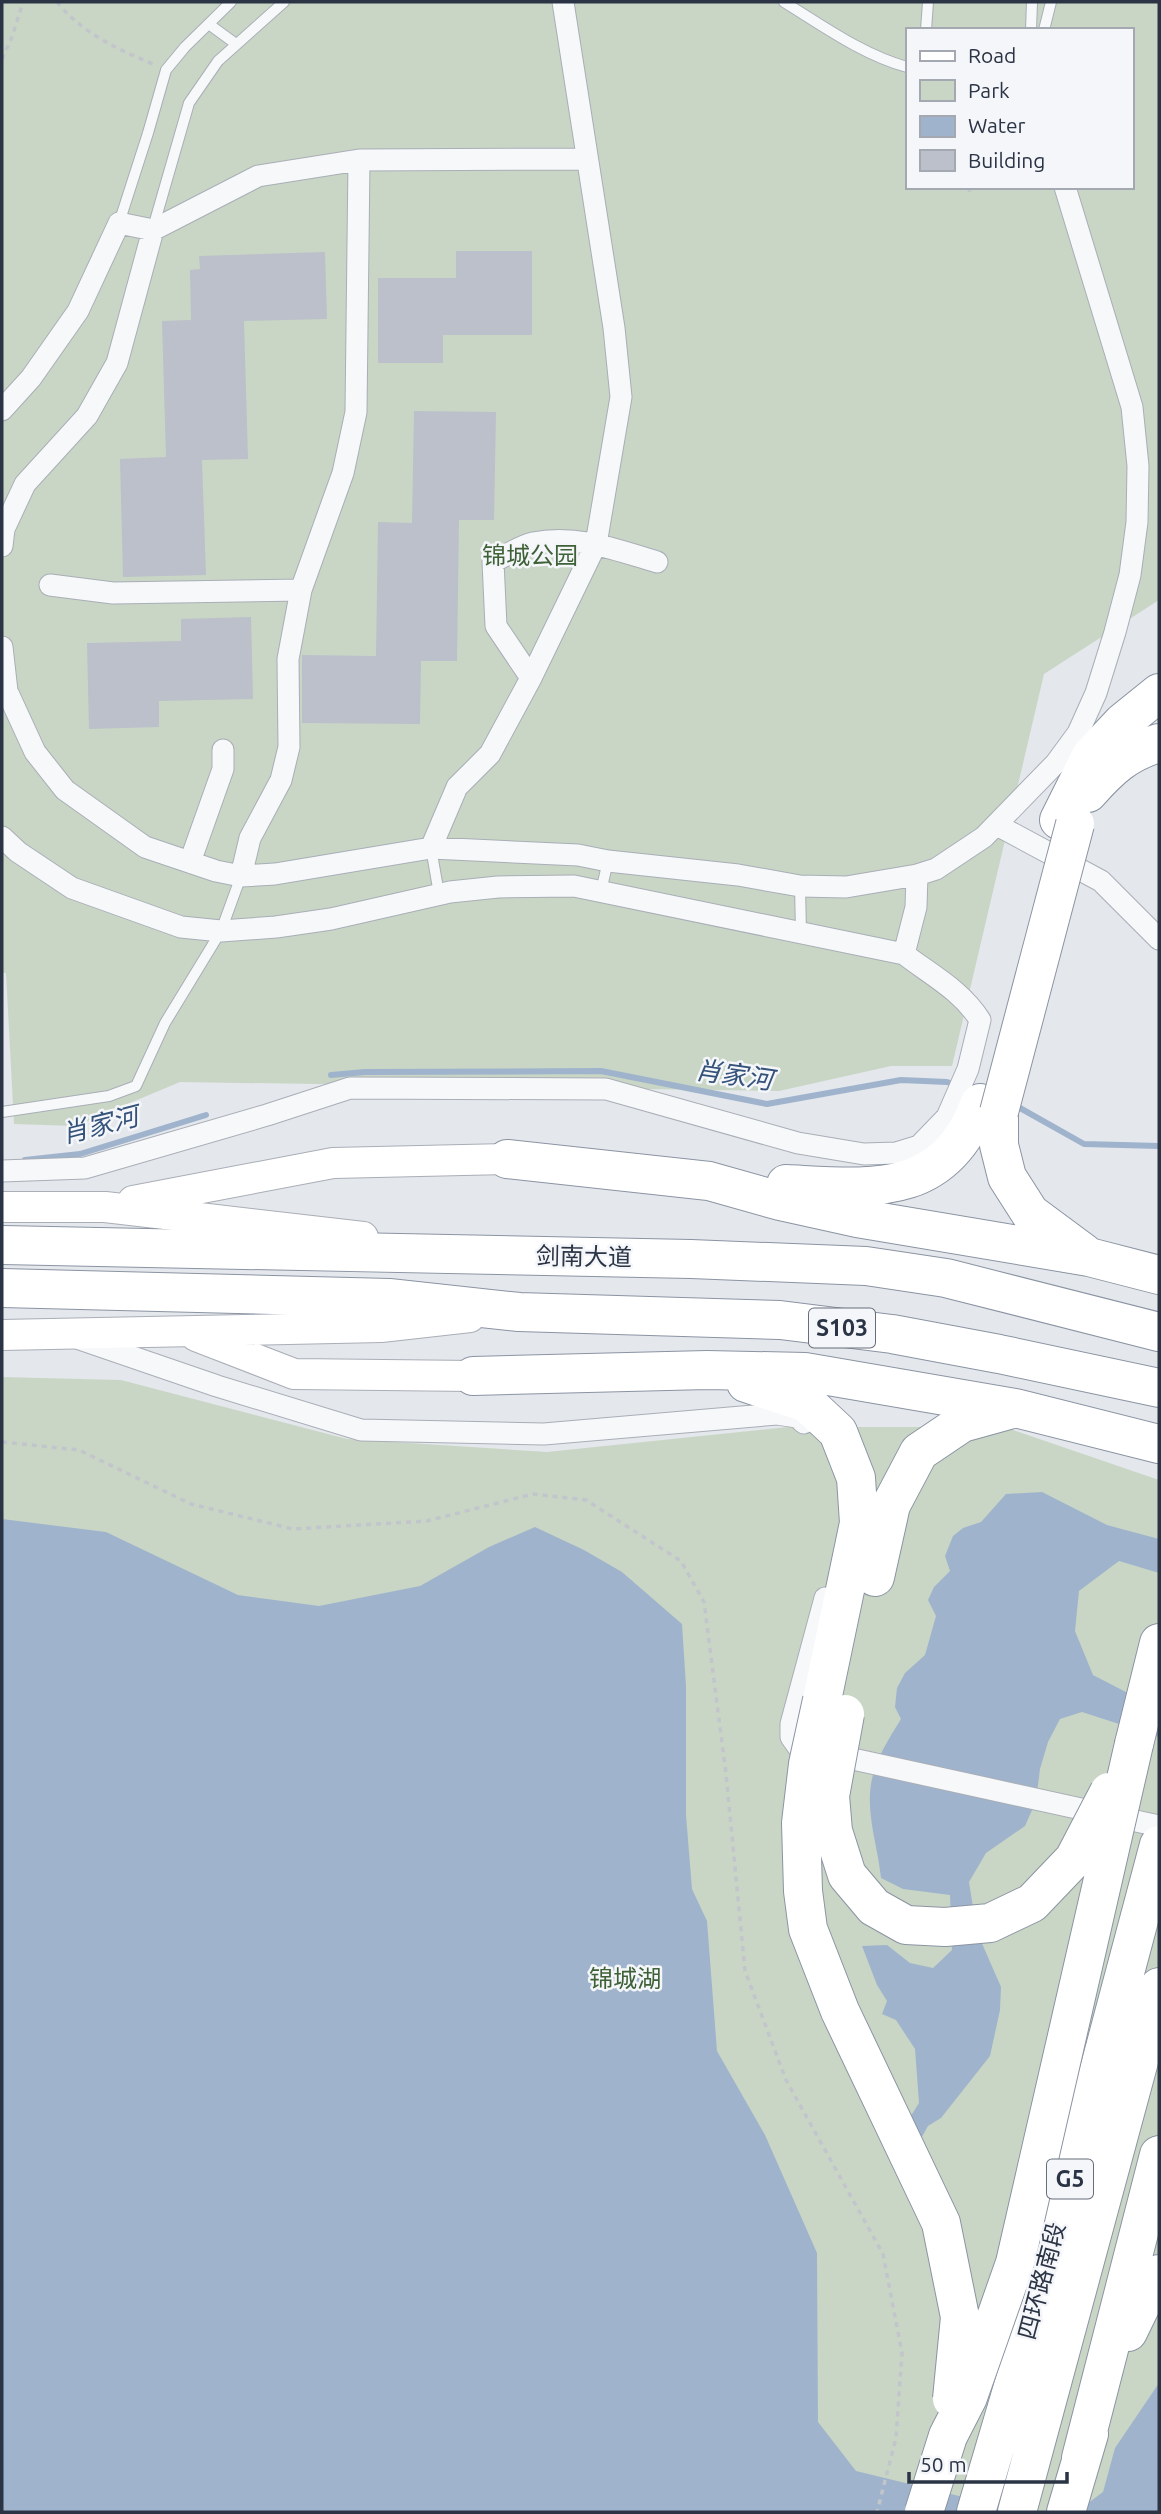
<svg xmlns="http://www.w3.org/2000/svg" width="1161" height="2514" font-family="Ubuntu,'Noto Sans SC',sans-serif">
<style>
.green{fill:#c9d6c5;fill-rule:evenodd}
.water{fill:#9fb4cc}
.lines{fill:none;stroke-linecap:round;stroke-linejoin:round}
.stream{stroke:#9fb4cc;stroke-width:6}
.building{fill:#bbc0ca}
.lane-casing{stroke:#a9aeb7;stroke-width:12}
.street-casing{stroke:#a9aeb7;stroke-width:23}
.secondary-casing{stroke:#a9aeb7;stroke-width:32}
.highway-casing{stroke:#8b94a3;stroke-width:40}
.path{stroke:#c2c5cb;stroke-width:3.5;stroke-dasharray:5 5;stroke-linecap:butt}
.lane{stroke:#f7f8fa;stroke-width:10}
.street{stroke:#f7f8fa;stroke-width:21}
.secondary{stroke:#fff;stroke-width:30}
.highway{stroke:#fff;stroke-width:38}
.highway-bridge-casing{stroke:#8b94a3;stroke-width:40;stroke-linecap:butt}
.highway-bridge{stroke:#fff;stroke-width:38}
.labels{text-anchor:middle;stroke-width:5;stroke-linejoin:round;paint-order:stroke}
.shield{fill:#f4f6f9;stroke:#676e7b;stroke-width:2}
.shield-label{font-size:23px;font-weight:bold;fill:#2b3445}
.park-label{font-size:24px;fill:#3f6138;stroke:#f4f6f9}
.street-label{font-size:24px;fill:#2b3445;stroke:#f4f6f9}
.water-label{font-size:26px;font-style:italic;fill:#34527a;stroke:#f4f6f9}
</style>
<rect width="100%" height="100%" fill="#e4e7ec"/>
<path class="green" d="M2,2h1157v598l-115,74 -92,392h-61l-112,25 -599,-9 -105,44 -61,-2 -8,-151h-4zM907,30h224v157h-224z
M2,1377l119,3 226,59 200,13 241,-25h216l155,53v1032h-1157z"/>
<path class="water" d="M1042,1492l65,33 52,14v34l-40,-12 -40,30 -4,40 18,44 58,30 8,2v30l-77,-25 -22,7 -12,23 -8,27 -4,32 -11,25 -39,27 -17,29 8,50 24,55 -1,23 -10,46 -49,62 -13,8 -14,25 -7,-29 12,-19 -4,-54 -19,-29 -14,-6 5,-13 -10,-16 -15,-39 25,-1 23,18 23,5 19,-18 -2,-55 -47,-6 -22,-11c-3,-30 -15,-64 -10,-94 4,-24 17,-44 30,-65l-6,-12 2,-19 8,-15 20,-18 11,-39 -8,-16 6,-13 16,-16 -5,-15 8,-20 10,-8 18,-6 25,-28z
M2,1519l104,13 132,63 81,11 101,-20 69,-39 46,-20 49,23 38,22 60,52 4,62v129l6,74 15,32 10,130 48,84 52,118 1,169 38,49 169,41h-1023z
M1159,2383v129h-83l27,-20 12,-44z"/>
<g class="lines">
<path class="stream" d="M331,1075l34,-3 236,-1 166,33 134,-24 46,2 9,3
M1013,1104l71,40 75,2
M25,1160l55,-6 126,-39"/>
</g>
<path class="building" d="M456,251h76v84h-89v28h-65v-85h78z
M325,252l2,67 -83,2 4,138 -46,1 4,115 -83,2 -3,-118 46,-2 -4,-136 29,-1 -1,-50 10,-1 -1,-13z
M414,411l82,1 -2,108h-35l-2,141h-36l-1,63 -118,-1v-68l74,1 2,-134 34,1z
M251,617l2,82 -94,2v26l-70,2 -2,-86 94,-2v-22z"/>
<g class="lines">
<g class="lane-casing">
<path id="lane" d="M784,2c39,24 79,53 123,65
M210,25l26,19
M926,30l2,-28
M1031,30l1,-28
M1044,30l7,-28
M119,223l29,-90 18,-63 19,-23 46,-45
M153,228l36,-125 29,-42 66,-59
M431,848l8,46
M800,886l1,47
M601,891l7,-30
M2,1112l107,-16 27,-10 29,-63 56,-92 20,-55"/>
</g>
<g class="street-casing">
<path id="street" d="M2,410l29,-32 47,-67 41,-88 34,7 105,-54 101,-16 227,-1
M2,546l2,-17 21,-45 62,-68 30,-53 36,-133
M50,585l63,8 188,-3
M2,647l5,44 28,61 30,38 80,57 71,24 25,5 34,-2 156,-26 147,7 30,6 130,14 62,11 46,1 71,-12 19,-6 48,-32 72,-74 22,-30 18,-40 19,-61 15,-57 7,-53 1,-56 -6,-59 -67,-220
M531,678l-35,-52 -3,-64c12,-6 27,-16 40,-19 43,-9 84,7 124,19
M997,825l104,56 58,58
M2,837l16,15 54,36 109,39 40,4 55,-4 55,-8 119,-27 48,-5 76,-1 330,68c27,21 57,36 76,66l-12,49 -21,48 -28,29 -23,7 -32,1 -66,-11 -192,-54 -256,-1 -83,27 -182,53 -83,3
M431,848l26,-61 33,-33 41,-76 65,-134 25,-147 -7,-69 -51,-326
M190,862l33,-93v-19
M241,876l9,-38 31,-58 8,-33 -1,-88 13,-69 42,-117 13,-61 3,-252
M904,954l12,-47 1,-32
M77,1338l140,48 144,44 183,4 233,-20 20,3 7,6
M825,1598l-34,126v13l7,10 361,79"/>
</g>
<g class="secondary-casing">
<path id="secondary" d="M133,1201l200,-38 174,-4
M2,1207h103l258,30
M2,1335l379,-8 89,-10
M196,1336l98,38 179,2"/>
</g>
<g class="highway-casing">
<path id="highway" d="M1088,793c22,-25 38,-40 71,-50
M1059,820l32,-64 32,-34 36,-29
M999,1112v33l8,32 23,36 54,40
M507,1159l202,22 71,20 77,17 232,39 70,18
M786,1184c85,4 158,15 194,-81
M2,1245l689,14 175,7 80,12 213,54
M2,1288l387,10 130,14 261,8 112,14 107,20 160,34
M473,1376l234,-6 98,2 210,36 144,36
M746,1383l61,20 31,29 18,46 3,45 -37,177
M875,1577l16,-72 28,-53 43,-29 47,-13
M1134,1744l25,-101
M1128,2332l18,-37 13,-21
M1081,2458l78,-303
M976,2512l54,-183 129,-484
M1017,2512l142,-525
M1066,2512l23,-78"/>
</g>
<path class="path" d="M57,2c25,31 60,47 96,62
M2,59l10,-22 11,-35
M969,187l1,9
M2,1442l77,8 112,54 102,25 134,-8 106,-27 53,6 95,61 23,41 22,172 19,197 41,109 97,174 19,99 -6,85 -19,74"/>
<use href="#lane" class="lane"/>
<use href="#street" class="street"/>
<use href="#secondary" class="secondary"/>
<use href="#highway" class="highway"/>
<g class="highway-bridge-casing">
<path id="highway-bridge" d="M999,1112l76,-288
M822,1700l-14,64 -7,59 2,68 5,38 32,82 101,212 19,94 -8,82
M845,1714l-15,82 3,35 14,44 27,32 32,18 39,2 45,-4 42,-20 42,-44 35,-67
M924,2512l24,-76 20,-39 47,-134 119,-519"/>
</g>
<use href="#highway-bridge" class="highway-bridge"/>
</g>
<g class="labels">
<g class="shield">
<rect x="809" y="1308.5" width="66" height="39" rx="5"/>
<rect x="1047" y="2159.5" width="46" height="39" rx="5"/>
</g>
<g class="shield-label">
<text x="842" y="1336">S103</text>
<text x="1070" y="2187">G5</text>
</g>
<g class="park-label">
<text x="530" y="564">锦城公园</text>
<text x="625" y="1987">锦城湖</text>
</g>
<g class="street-label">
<text transform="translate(584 1257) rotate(1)" y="8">剑南大道</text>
<text transform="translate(1042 2281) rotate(-75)" y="8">四环路南段</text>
</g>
<g class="water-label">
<text transform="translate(734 1075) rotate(8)" y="9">肖家河</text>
<text transform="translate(100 1125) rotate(-14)" y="9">肖家河</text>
</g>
</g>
<rect width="1161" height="2514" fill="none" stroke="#2b3445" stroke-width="7"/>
<rect x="906" y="28" width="228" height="161" fill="#f4f6f9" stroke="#a4a8b1" stroke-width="2"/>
<rect x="920" y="51" width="35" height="10" fill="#ffffff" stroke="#a4a8b1" stroke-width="2"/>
<text x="968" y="63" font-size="21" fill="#2b3445">Road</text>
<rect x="920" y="80" width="35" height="21" fill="#c9d6c5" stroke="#a4a8b1" stroke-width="2"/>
<text x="968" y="98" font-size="21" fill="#2b3445">Park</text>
<rect x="920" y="116" width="35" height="21" fill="#9fb4cc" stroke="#a4a8b1" stroke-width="2"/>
<text x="968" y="133" font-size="21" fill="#2b3445">Water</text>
<rect x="920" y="150" width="35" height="21" fill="#bbc0ca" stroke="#a4a8b1" stroke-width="2"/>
<text x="968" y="168" font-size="21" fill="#2b3445">Building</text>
<path d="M909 2472v10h158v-10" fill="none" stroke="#2b3445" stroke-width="3.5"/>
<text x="920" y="2472" font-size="21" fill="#2b3445" stroke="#f4f6f9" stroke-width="5" paint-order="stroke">50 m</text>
</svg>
